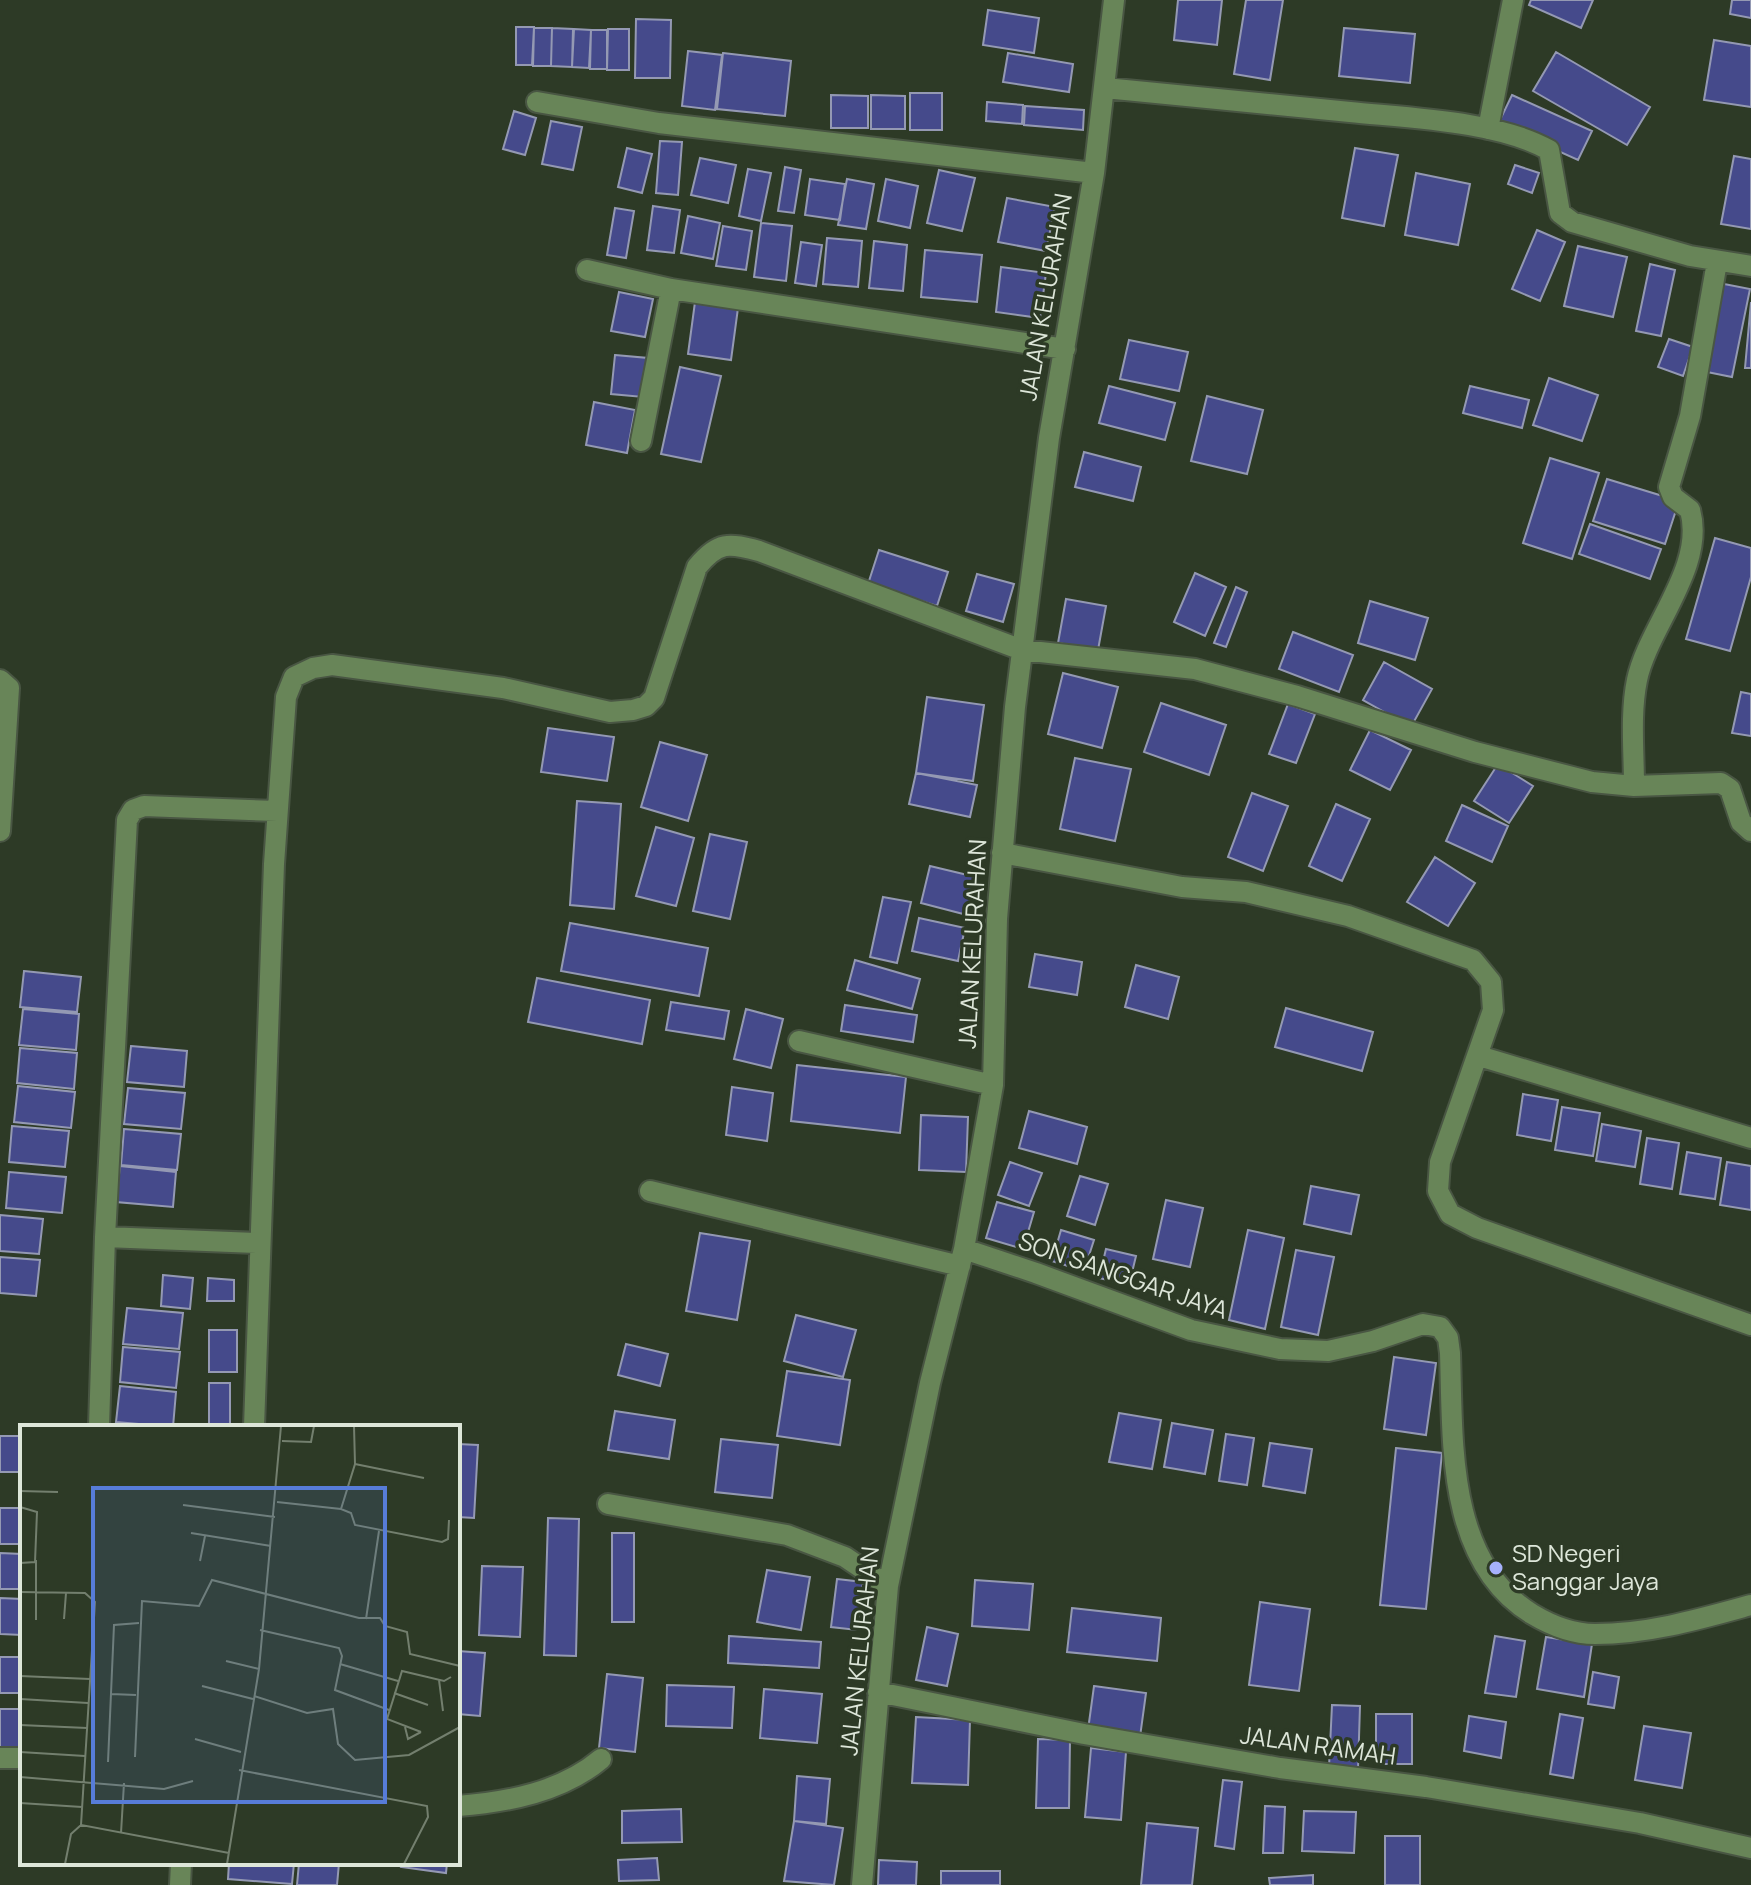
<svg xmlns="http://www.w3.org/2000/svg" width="1751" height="1885" font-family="Manrope,sans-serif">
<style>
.building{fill:#454a8b;stroke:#9499b3;stroke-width:2}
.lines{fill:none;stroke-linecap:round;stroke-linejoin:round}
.minor-casing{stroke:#495643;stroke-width:24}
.minor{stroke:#688558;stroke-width:20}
.poi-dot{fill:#a6b1fc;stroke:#2d3a26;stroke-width:3}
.labels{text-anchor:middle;stroke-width:7;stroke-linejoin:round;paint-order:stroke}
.street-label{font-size:24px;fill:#dde6d9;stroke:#2d3a26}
.poi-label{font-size:24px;fill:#dde6d9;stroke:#2d3a26;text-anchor:start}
.inset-road{fill:none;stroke:#737f6e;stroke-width:2}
.view{fill:#577cd8;fill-opacity:0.15;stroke:#577cd8;stroke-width:4}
.inset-edge{fill:none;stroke:#dde6d9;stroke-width:4}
</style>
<rect width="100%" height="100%" fill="#2d3a26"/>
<path class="building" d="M1178,0h44l-5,45 -43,-5z
M1246,0h37l-13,80 -36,-6z
M1531,0h62l-12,28 -52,-23z
M1732,0h19v18l-21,-4z
M988,10l51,8 -5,35 -51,-8z
M636,19l35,1 -1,58h-35z
M516,27h18l-2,38h-16z
M534,28h18l-1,38h-18z
M552,28l21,1 -1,38 -21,-1z
M1344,28l71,6 -5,49 -71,-7z
M574,29l17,1 -2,38 -17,-1z
M608,29h21v41h-22z
M591,30h16v39h-17z
M1714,40l37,6v61l-47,-7z
M688,51l34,4 -7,55 -33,-4z
M1556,52l94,55 -23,38 -94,-54z
M723,53l68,8 -6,55 -68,-7z
M1008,53l65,11 -4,28 -66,-10z
M910,93h32v37h-32z
M831,95l37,1v32h-37z
M871,95l34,1v33h-34z
M1512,95l80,36 -14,29 -80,-36z
M987,102l36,3 -1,19 -36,-3z
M1025,106l59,4 -1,20 -59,-5z
M514,111l22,7 -11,37 -22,-6z
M551,121l31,6 -9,43 -31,-6z
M660,141l22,1 -4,53 -22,-2z
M627,148l25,6 -10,39 -24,-6z
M1355,148l43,7 -14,71 -42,-8z
M1734,156l17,3v70l-30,-5z
M700,158l36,7 -8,38 -37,-8z
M1515,165l24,8 -7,20 -24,-9z
M785,167l16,3 -7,43 -16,-2z
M748,169l23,4 -10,48 -22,-5z
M939,170l36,8 -13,53 -35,-8z
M1416,173l54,11 -12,61 -53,-10z
M810,179l35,5 -5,36 -35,-5z
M847,179l27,5 -8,45 -28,-4z
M886,179l32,7 -8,42 -32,-7z
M1007,198l48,9 -9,44 -48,-9z
M653,206l27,4 -6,43 -27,-3z
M615,208l19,3 -8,47 -19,-3z
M688,216l32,7 -7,36 -32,-6z
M761,223l31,3 -6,55 -32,-4z
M723,226l29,5 -6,39 -30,-4z
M1537,230l28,12 -25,59 -28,-12z
M827,238l35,3 -4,46 -35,-3z
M874,241l33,4 -4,46 -34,-3z
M801,242l21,3 -6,41 -21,-3z
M1578,246l49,11 -14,60 -49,-11z
M925,250l57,5 -5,47 -56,-5z
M1650,264l25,6 -14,66 -25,-5z
M1001,267l45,6 -6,45 -44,-6z
M1719,283l31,6 -18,88 -30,-6z
M619,292l34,7 -8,38 -34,-6z
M695,302l43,6 -7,52 -43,-6z
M1751,302v66h-6z
M1669,339l24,8 -10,29 -25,-9z
M1129,340l59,12 -9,39 -59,-12z
M615,355l33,3 -5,39 -32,-3z
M680,367l41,9 -20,86 -40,-8z
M1549,378l49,17 -16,46 -49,-16z
M1109,386l66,17 -10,37 -66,-17z
M1470,386l59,14 -7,28 -59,-15z
M1207,396l56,14 -16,64 -56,-13z
M594,402l41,8 -8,43 -41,-8z
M1084,452l57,15 -8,34 -58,-14z
M1550,458l49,15 -27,86 -49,-16z
M1607,479l72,22 -14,43 -72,-23z
M1590,524l71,25 -11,30 -71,-25z
M1715,538l36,10v29l-21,74 -44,-12z
M879,550l69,22 -11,34 -69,-22z
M1195,573l31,14 -21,49 -31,-14z
M977,574l37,10 -11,38 -37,-11z
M1236,587l11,5 -21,55 -12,-4z
M1066,599l40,7 -8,44 -40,-7z
M1370,601l58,17 -13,42 -57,-17z
M1293,632l60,23 -14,37 -60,-23z
M1384,662l48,27 -21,38 -48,-27z
M1063,673l55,14 -16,61 -54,-14z
M1741,692l10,2v42l-19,-3z
M927,697l57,8 -11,76 -57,-8z
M1161,703l65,22 -17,50 -65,-23z
M1288,704l27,10 -19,49 -27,-9z
M548,728l66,9 -7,44 -66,-9z
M1370,730l41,20 -21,40 -40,-20z
M660,742l47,13 -19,66 -47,-14z
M1075,758l56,11 -16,72 -55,-12z
M1498,764l35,22 -24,37 -35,-22z
M916,773l61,12 -7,32 -61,-13z
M1252,793l36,13 -25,65 -35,-14z
M577,801l44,3 -7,105 -44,-4z
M1336,804l34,15 -28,62 -33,-15z
M1462,805l46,21 -16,36 -46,-21z
M656,827l38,11 -18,68 -40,-10z
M710,834l37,8 -17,77 -37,-8z
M1435,857l40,26 -27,43 -41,-24z
M930,866l46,11 -9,38 -46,-12z
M883,897l28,5 -14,61 -27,-6z
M919,918l46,10 -7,33 -46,-10z
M570,923l138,25 -9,48 -138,-25z
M1035,954l47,8 -5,33 -48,-8z
M855,960l65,19 -8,30 -65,-19z
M1136,965l43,12 -11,42 -43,-12z
M24,971l57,6 -4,35 -57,-5z
M537,978l113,22 -8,44 -114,-22z
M671,1002l58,9 -5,28 -58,-9z
M845,1005l72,10 -4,27 -72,-11z
M1286,1008l87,24 -11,39 -87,-24z
M23,1009l56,5 -3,36 -57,-5z
M746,1009l37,10 -12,49 -37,-9z
M131,1046l56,5 -3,36 -57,-5z
M20,1048l57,5 -3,36 -57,-6z
M797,1065l109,12 -6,56 -109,-12z
M18,1086l57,6 -4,36 -57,-6z
M732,1087l41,6 -6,48 -41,-6z
M128,1088l57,5 -4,36 -57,-5z
M1523,1094l35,6 -7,41 -34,-6z
M1562,1107l38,6 -7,43 -38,-6z
M1029,1111l58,16 -10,37 -58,-16z
M921,1115l47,2 -2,55 -47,-2z
M1602,1124l39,7 -6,36 -39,-6z
M12,1126l57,5 -4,36 -56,-5z
M124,1129l57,5 -4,36 -56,-5z
M1647,1138l32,5 -7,46 -32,-5z
M1687,1152l34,6 -6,41 -35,-5z
M1010,1162l32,11 -13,33 -31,-11z
M1727,1162l24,4v44l-31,-5z
M120,1166l56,6 -3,35 -57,-5z
M9,1172l57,5 -4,36 -56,-5z
M1080,1176l28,8 -13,41 -28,-9z
M1311,1186l48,9 -8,39 -47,-10z
M1166,1200l37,8 -13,59 -37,-8z
M997,1202l37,10 -11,37 -37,-11z
M0,1215l43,4 -4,35 -39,-3z
M1061,1230l33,10 -10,31 -32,-10z
M1248,1230l36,8 -19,91 -36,-9z
M700,1233l50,8 -13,79 -51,-9z
M1106,1249l30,7 -7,29 -30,-7z
M1296,1250l38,7 -16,78 -37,-8z
M0,1257l40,3 -4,36 -36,-3z
M163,1275l30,3 -3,31 -29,-3z
M208,1278l26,2v21h-27z
M127,1308l56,5 -4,36 -56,-5z
M796,1315l60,15 -13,47 -59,-16z
M209,1330h28v42h-28z
M626,1344l42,10 -8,32 -42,-11z
M123,1347l57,5 -4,36 -56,-6z
M1394,1357l42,6 -10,72 -42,-6z
M787,1371l63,9 -10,65 -63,-9z
M209,1383h21v44h-21z
M120,1386l56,6 -3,35 -57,-5z
M615,1411l60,9 -6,39 -61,-9z
M1119,1413l42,7 -9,49 -43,-7z
M1172,1423l41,7 -8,44 -41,-7z
M1226,1434l28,4 -7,47 -28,-4z
M0,1436h22v36h-22z
M721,1439l57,6 -6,53 -57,-6z
M1270,1443l42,6 -7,44 -42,-7z
M458,1444l20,1 -4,73 -16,-1z
M1396,1448l46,5 -16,156 -46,-4z
M0,1508h22v36h-22z
M548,1518l31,1 -3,137 -32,-1z
M612,1533h22v89h-22z
M0,1553l22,1v35h-22z
M482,1566l41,1 -3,70 -41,-2z
M767,1570l43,7 -9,53 -44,-8z
M837,1579l26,3 -6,48 -26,-3z
M975,1580l58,4 -4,46 -57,-4z
M0,1598l22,1v36l-22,-1z
M1260,1602l50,7 -11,82 -50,-6z
M1072,1608l89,10 -4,43 -90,-9z
M927,1627l31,7 -11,52 -31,-6z
M729,1636l92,6 -2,26 -91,-5z
M1495,1636l30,5 -9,56 -31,-4z
M1546,1637l46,7 -8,53 -47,-8z
M458,1651l27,2 -5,63 -22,-2z
M0,1657h19v36h-19z
M1593,1672l26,5 -5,31 -26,-4z
M607,1674l36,4 -8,74 -36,-4z
M667,1685l67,2 -2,41 -66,-2z
M1094,1686l52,7 -6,44 -52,-7z
M764,1689l58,5 -5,49 -57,-5z
M1332,1705l28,1 -2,63 -29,-2z
M0,1709h22v40h-22z
M1376,1714h36v50h-36z
M1560,1714l23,4 -10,60 -23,-4z
M1469,1716l37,6 -5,36 -37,-7z
M916,1717l54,3 -2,65 -56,-2z
M1644,1726l47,7 -9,55 -47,-8z
M1038,1739l32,1 -1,68h-33z
M1091,1748l35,4 -5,68 -36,-3z
M797,1776l33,3 -4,45 -32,-3z
M1223,1780l19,2 -8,67 -19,-3z
M1265,1806l20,1 -2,46h-20z
M681,1809l1,33 -60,1v-32z
M1304,1811l52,1 -2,41 -52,-2z
M794,1821l49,7 -9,57 -50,-4z
M1147,1823l51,5 -6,57h-51z
M1385,1836h35v49h-35z
M657,1858l2,22 -40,1 -1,-21z
M879,1860l38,2 -1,23h-38z
M229,1863h65l-2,21 -64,-5z
M299,1863h40l-2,22h-40z
M402,1863h45l-1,10 -45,-6z
M941,1871h59v14h-59z
M1313,1875v10h-43l-1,-7z"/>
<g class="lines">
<g class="minor-casing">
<path id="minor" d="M1105,88c82,8 163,16 245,24 59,6 148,9 199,38l11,63 12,9 118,34 61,10
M537,102l122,21 435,50
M1488,129l25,-129
M587,270l84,19 394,60
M641,441l30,-152
M0,680l9,8 -9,143
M1634,786c0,-34 -4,-72 3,-106 11,-53 69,-113 53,-170l-17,-13 -4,-10 21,-71 27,-154
M1002,853l180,34 64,5 102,24 125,44 18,22 2,28 -53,152 -2,29 12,23 27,14 274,97
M799,1041l194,44
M1479,1056l272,82
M650,1191l310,75
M105,1237l154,6
M964,1249l72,24 155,57 89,19 48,2 45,-10 50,-17 17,3 8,11 2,15c3,89 -4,208 82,261 20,12 40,20 63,20 54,0 105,-15 156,-29
M99,1427l6,-190 22,-417 6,-10 11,-4 133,5
M254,1427l20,-563 12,-167 8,-20 19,-9 19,-3 171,23 107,24 23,-2 13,-4 8,-8 43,-131c21,-26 32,-24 62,-16l263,99 173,19 102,27 178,56 117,30 42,4 87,-3 9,6 11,33 10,9
M608,1504l179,31 58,22 43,29
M878,1692l206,42 196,34 146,19 214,36 111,25
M0,1758h22
M458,1806c50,-4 104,-14 143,-47
M180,1885l1,-22
M862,1885l26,-299 42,-203 34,-134 29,-164 4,-166 18,-212 34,-269 45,-265 20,-173"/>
</g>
<use href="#minor" class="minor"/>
</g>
<circle class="poi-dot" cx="1496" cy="1568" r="8"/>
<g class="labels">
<g class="street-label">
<text transform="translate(1046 297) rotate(-80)" y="8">JALAN KELURAHAN</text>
<text transform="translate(973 944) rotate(-87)" y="8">JALAN KELURAHAN</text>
<text transform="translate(1123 1276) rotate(19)" y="8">SON SANGGAR JAYA</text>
<text transform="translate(860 1651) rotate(-84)" y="8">JALAN KELURAHAN</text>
<text transform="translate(1318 1746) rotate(8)" y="8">JALAN RAMAH</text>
</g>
<g class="poi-label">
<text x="1512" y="1562">SD Negeri<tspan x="1512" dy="28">Sanggar Jaya</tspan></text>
</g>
</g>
<g transform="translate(20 1425)">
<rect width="440" height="440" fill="#2d3a26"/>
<path class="inset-road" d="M262,16l29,1 3,-16M335,39l69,14M0,66l38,1M257,77l64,7 10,4 4,12 87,17 6,-3 1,-19M163,80l92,12M0,82l17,5 -2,50 -15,1M321,84l14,-45 -1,-38M171,108l80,13M16,135v60M180,136l5,-25M0,167l65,1 10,9 -14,223 148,28M44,194l2,-26M346,194l13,-88M240,205l79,18 3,8 -7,34 54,20M206,236l33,8M320,239l58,17M0,251l70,3M419,255l4,31M182,261l51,13M374,268l34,12M91,269l25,1M234,271l53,17 26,-4 5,35 17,16 54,-5 51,-28M0,274l68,4M0,300l67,3M385,302l3,12 13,-7M401,307l-34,-13 15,-48 42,10 7,-4M175,314l46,13M0,327l65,4M115,332l7,-156 57,5 13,-26 147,38h21l5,8 22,6 3,22 50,12M88,337l6,-137 25,-2M219,345l188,36 1,11 -24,47M0,352l144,12 29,-8M0,378l62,4M101,408l3,-50M45,439l6,-30 10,-9M207,439l32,-195 22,-243"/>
<path class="view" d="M73,63h292v314h-292z"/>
<rect width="440" height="440" class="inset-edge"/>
</g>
</svg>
